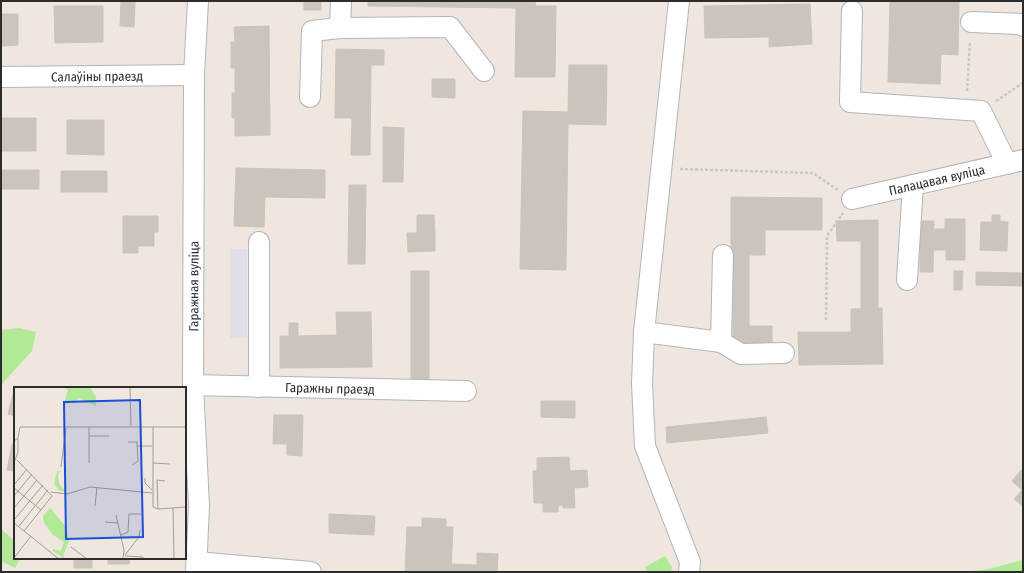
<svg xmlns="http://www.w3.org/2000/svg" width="1024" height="573" font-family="'Fira Sans Condensed',sans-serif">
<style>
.industrial{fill:#e1dee7}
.green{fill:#b1e996}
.building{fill:#cac4bd;stroke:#cac4b7}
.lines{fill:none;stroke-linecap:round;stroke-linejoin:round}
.minor-casing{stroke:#b1b4c1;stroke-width:22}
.path{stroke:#c8c8c8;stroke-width:2.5;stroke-dasharray:3 2;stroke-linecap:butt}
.minor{stroke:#fff;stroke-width:20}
.labels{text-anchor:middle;stroke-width:3;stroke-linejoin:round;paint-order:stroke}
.street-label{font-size:13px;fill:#2c2c2c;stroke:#fff}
.inset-road{fill:none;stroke:#a19c96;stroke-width:1}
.view{fill:#1d4ed8;fill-opacity:0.15;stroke:#1d4ed8;stroke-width:2}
.inset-edge{fill:none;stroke:#2c2c2c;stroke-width:2}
</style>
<rect width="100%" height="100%" fill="#efe7dd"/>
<path class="industrial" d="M230,249h17v89h-17z"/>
<path class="green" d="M19,328l17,4 -4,19 -31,34v-55z
M1,529l14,12v17h5l-5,10 -14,-7z
M665,556l7,11 -1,5h-24l-2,-5z
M1023,560v12h-59l24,-3z"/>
<path class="building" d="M121,1l14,1 -1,25 -14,-1z
M304,1h17v9h-17z
M368,1h168l-1,5h21l-1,71h-40l1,-69 -148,-2z
M890,1h69l-1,54 -17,-1 -1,30 -52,-2z
M810,4l2,40 -43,3v-10l-64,1 -1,-32z
M54,6h49v36l-48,1z
M1,14h17v31l-17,1z
M269,26l1,109 -35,1v-18h-3v-25h3v-25h-4v-26h4l-1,-15z
M336,49l48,1v15h-13l-1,90h-19l1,-37h-17z
M569,65h38l-1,60 -38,-1 -2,146 -46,-1 3,-158 45,1z
M432,79h23v19l-23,-1z
M1,118h35v33h-35z
M67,120h37v35l-37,-1z
M383,127l21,1 -1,54h-20z
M236,168l89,2v28l-60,-1 -1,30 -30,-1z
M2,170h37v19h-37z
M61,171h46v21h-46z
M349,185h17l-1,79h-17z
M731,197l91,1v32h-57v25h-34z
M417,215h17l1,18h-18z
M992,215h8v6l8,1 -1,29 -27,-1 1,-28h11z
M123,216h35v16h-4v14h-16v7h-15z
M945,219h20v41h-19v-10h-12l1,-21h10z
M878,220v88h-17v-67h-24l-1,-20z
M915,221h19l-1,51h-13v-34l-5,-1z
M407,233h28v18l-27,1z
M733,255h16v71h23v17h-39z
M411,271h18v110h-18z
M954,271h9l-1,19h-8z
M976,272l47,1v13l-47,-1z
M882,308l1,56 -84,1 -1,-33h53v-23z
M336,312h35l1,55 -92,1v-32h9v-13h9v13l39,-1z
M13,394l2,1v21l-7,-2z
M541,401h34v17l-34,-1z
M274,415h29l-1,41 -15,-1v-11h-14z
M766,417l2,16 -101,10 -1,-16z
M12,444l3,1v26l-8,-1z
M569,457l1,14 17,-1 1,17 -14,1 1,20h-12v-3l-5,1v6h-15v-9h-9l-1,-32h4v-13z
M1023,468v38l-9,-7 8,-9 -10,-9z
M329,514l46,2 -1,19 -45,-2z
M422,518l24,1v8h7l-2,45h-46l2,-45h15z
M477,553l21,1 -1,18h-46v-8l26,1z
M74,558h18v10h-18z
M108,558h22l-1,6h-21z"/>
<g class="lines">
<g class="minor-casing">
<g id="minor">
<path d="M679,1l-35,331 -2,52 3,62 45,116 -1,10"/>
<path d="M852,11l-2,91 131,9 26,53"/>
<path d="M971,22l50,2 2,2"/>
<path d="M340,28l1,-27"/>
<path id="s1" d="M1,77l193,-2"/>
<path d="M310,97l2,-66 28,-3 110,-1 34,44"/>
<path id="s2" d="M852,199l171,-39"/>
<path d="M259,242v145"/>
<path d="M907,280l6,-95"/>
<path d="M644,332l77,10 20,12 43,-1"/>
<path d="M721,342l2,-87"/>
<path id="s3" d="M193,385l273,6"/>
<path d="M197,562l114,10"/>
<path id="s4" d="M196,572l3,-66 -6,-121 1,-310 4,-74"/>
</g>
</g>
<path class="path" d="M967,91l3,-50
M996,101l27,-18
M680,169l133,4 25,17
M826,320l1,-84 16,-23"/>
<use href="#minor" class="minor"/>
</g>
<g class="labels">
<g class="street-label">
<text dy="5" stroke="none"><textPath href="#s1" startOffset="96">Салаўіны праезд</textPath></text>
<text dy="5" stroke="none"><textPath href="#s2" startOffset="87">Палацавая вуліца</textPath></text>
<text dy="5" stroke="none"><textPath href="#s4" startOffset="286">Гаражная вуліца</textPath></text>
<text dy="5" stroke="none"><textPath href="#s3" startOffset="137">Гаражны праезд</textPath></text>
</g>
</g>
<g transform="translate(14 387)">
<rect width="172" height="172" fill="#efe7dd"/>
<path d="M49,0h27l6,10v9l-18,-8 -3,4 -11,2 4,-14zM43,84l7,1h-5l-1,3 1,8 4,6 3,-1v3h-6l-6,-7zM36,121l16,19 3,14 -6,15 2,3 -12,-8v-2l8,2 3,-9 -11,-7 -9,-12 -1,-7z" fill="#b1e996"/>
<path class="inset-road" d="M116,0l1,39M139,40v80l5,2 28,-2M75,49h20M0,54l4,-3 2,-11h166M114,55h9l1,19 -6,4M123,59h15M3,73l35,36 -28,35M0,76l4,-11v-13M75,76v-36M139,76l17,1M47,80l5,-39M131,91v5l7,7M0,98l13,-16M0,101l27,22M37,105l16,2 23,-7 62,6M0,109l18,-22M81,119l2,-19M0,121l23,-28M159,121l1,51M144,122l-1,-29 8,1M102,128l8,35 -1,9M0,133l29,-35M91,135l13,1M0,136l45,36M5,139l29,-36M107,148l7,-3 1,-18h12M57,160l16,12M111,168l14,-18 1,-7M111,169l18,1v2M0,171l17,-22"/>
<path class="view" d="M126,13l3,137 -77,2 -2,-137z"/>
<rect width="172" height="172" class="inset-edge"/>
</g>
<rect width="1024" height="573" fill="none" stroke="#2c2c2c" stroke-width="4"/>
</svg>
